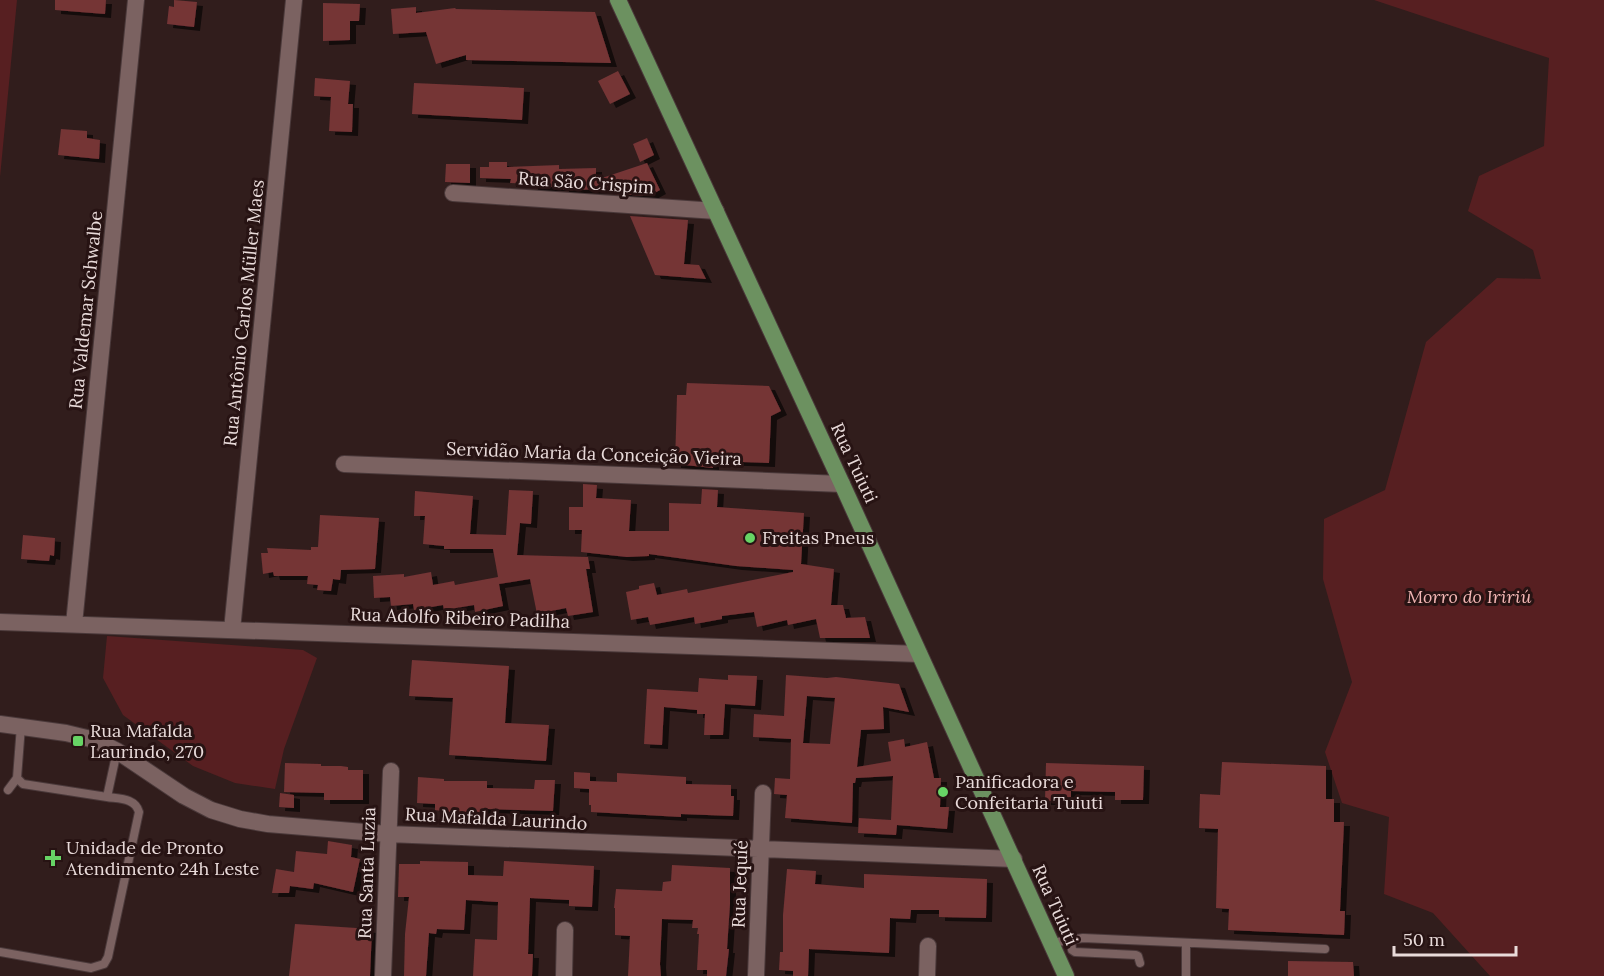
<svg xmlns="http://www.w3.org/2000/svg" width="1604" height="976" font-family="Lora,serif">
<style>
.green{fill:#571f21}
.building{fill:#743436;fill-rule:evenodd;filter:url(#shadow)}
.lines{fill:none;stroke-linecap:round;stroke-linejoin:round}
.service-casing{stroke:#4a393a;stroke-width:10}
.minor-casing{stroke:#4a393a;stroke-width:18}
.primary-casing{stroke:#4a393a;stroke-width:18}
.service{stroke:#7b6261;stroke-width:8}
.minor{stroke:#7b6261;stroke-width:16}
.primary{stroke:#6c9160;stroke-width:16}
.poi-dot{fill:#67d465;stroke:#271313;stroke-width:2}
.labels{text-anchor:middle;stroke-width:6;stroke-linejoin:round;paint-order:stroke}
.street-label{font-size:18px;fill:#e9dbda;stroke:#271313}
.poi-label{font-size:18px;fill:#e9dbda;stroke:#271313;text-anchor:start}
.park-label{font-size:18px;font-style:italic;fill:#f3b6b4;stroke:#271313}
</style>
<defs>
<filter id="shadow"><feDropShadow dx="6" dy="4" stdDeviation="0" flood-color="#0009"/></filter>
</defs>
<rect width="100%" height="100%" fill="#311d1c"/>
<path class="green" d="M0,0h17l-17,177z
M1374,0h230v976h-114l-57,-63 -49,-19 5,-77 -47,-14 -17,-51 27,-70 -29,-103 1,-60 61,-29 41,-148 71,-64 44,1 -8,-29 -65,-39 11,-35 65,-30 5,-88z
M107,636l196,14 14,8 -33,91 -9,40 -40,-6 -42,-17 -70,-51 -20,-37z"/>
<path class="building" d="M55,0h51l-1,14 -50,-4z
M174,0l23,2 -3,25 -27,-3 2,-18 5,1z
M323,3l37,1 -1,17h-9v19l-27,1z
M416,7v6l39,-5 1,1 139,3 16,51 -145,-3v-5l-30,9 -10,-32 -33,2 -2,-25z
M618,71l12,23 -20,10 -12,-23z
M315,78l35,3 -2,23h5l-1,28 -23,-1 2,-34 -17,-1z
M414,83l110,5 -2,32 -110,-6z
M61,129l26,2v7l13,2 -1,19 -41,-4z
M647,138l7,17 -14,7 -7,-18z
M489,162h18v5l52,-2v4l37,-1v12l51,-17 13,27 -11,6 -35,-2v-5l-45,1h-6v-3h-31v-3l-22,-1 1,-4 -31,-1v-11h9z
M446,164h24v19l-25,-1z
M630,216l58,4 -4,44 15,1 7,14 -51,-4z
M687,383l82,3 12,25 -10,5 -2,47 -56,-2v7l-38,-4 2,-69h9z
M583,484l14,1 -1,13 35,2 -2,31h40v-28l32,1 1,-15 16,1 -1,17 87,6 -3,51 33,5 -3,36h12l3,13 19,-1 5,21h-50l-4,-19 -28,6 -1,-5 -30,7 -3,-15 -32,4v3l-27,5 -1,-7 -44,8 -2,-8 -17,3 -5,-28 13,-3v-3l15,-3 3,12 30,-6 1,4 105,-21v-2l-57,-4 -87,-12v2l-22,1 -46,-5 1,-22h-13v-23h14z
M509,490l24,1 -2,33 -11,-1 -3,32 71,2 2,12h-4l7,43 -25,4 -2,-8 -29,6 -7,-35 -31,5 4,22 -28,6 -1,-7 -30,5 -1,-5 -29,5 -1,-6 -22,2 -1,-9 -16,1 -1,-22 31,-2v3l27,-5 2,13 21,-4 1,4 43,-8 -5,-28h-49v-3l-21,-2 2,-28h-11l1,-25 58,5 -3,38 36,1z
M320,515l59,3 -4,51 -34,1 -1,10 -7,-1 -2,12 -14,-1 1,-5 -11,-1 1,-8h-34l-1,-4 -10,2 -2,-21h7l-1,-5 44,2v-3h7z
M23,535l32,3 -1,18 -4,-1 -1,6 -28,-2z
M412,660l97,6 -4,57 44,2 -3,36 -97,-6 4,-57 -44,-2z
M728,675l29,1 -2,30 -30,-2 -2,31h-19l1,-21h-8v-4l-33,-3 -2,38 -18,-1 3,-55 51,3 1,-14 29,2z
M786,675l41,3 9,-1 63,7 10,28 -26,-5 1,22 -23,1 -4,37 34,-6 -3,-19 16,-3 1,8 22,-5 7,36h7l-1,29h9l-2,22 -50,-4 -1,10 -38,-2 1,-15 32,2 2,-44 -37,2 -1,5h-2l-1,40 -67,-5 2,-23 -13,-1 1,-16 15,1 1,-40 -38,-2 1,-23 30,2zM807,696l28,2 -5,46 -27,-1z
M1222,762l104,4v33h8v23h10l-4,89h5l-1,24 -116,-5 1,-21 -13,-1 2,-79 -19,-1 1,-34 20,1z
M285,763l36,1v2h20l7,1v3h15v30h-39v-7l-40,-1z
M1046,763l98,3 -1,34h-28v-8l-44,-1v10h-26z
M574,772l16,1v8l27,1v-9l69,4v7l45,1v11h3l-1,20 -52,-2v3l-90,-5v-7h-2v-16l-15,-1z
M418,777l26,2v2h43v7l47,1 1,-9h20l-2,31 -66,-2v4h-32l-20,-3v-6l-18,-1z
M280,793l14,2v13l-15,-1z
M328,841l24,4 -1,12 9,2 -7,33 -39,-9 -1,6 -23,-3 -1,7h-17l4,-24 18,3 2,-21 31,3z
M420,861l48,1v13l35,1 1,-15 90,5 -2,41 -23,-1v-6l-39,-2 -2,56h5l-1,22h-59l2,-37 22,1 1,-38 -32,-2 -2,30 -27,-1 -1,5 -7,-1 -3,43h-22l1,-42 4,-37h-11l1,-33h21z
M672,865l58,3v36l-3,45h2l-3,27h-19v-6h-10l2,-36h-2l1,-6h-6l1,-8 -31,-1 -2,45 1,12h-33l2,-40 -15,-1v-27h-1l2,-19 46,2 1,-9 8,-1z
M787,869l29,2 -1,13 49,4v-14l123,5 -1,39 -47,-1v-7h-28l-1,9 -20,-1 -1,35 -80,-4 -1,27h-15v-5l-14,-1 1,-18h3v-37z
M295,924l77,5 -2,47h-81z
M1288,961l65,1 1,14h-66z"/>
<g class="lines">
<g class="service-casing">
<path id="service" d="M21,726l-4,52 6,6 84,13 10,-46
M8,790l9,-12
M1071,940l1,10 3,2 61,3 2,1 2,7
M1051,943l32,-5 242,11
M0,952l91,16 13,-4 4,-7 31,-145c-4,-14 -19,-13 -32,-15
M1186,976v-32"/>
</g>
<g class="minor-casing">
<path id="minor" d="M453,193l263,18
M344,464l498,20
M0,622l919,32
M74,624l62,-624
M232,630l62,-630
M0,724l66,9 29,7 22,11 67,45 27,14 29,9 28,5 120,10 626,25
M383,976l8,-205
M564,976l1,-46
M756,976l7,-183
M927,976l1,-30"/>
</g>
<g class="primary-casing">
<path id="primary" d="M618,0l224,484 224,492"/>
</g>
<use href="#service" class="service"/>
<use href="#minor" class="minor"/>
<use href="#primary" class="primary"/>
</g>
<g class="poi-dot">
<circle cx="750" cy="538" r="6"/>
<rect x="72" y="735" width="12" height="12" rx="3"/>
<circle cx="943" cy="792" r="6"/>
<path d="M50 849h6v6h6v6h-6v6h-6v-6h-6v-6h6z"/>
</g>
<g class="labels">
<g class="street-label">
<text transform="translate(586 183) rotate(4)" y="6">Rua São Crispim</text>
<text transform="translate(86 310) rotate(-84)" y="6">Rua Valdemar Schwalbe</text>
<text transform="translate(244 313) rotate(-84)" y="6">Rua Antônio Carlos Müller Maes</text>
<text transform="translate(594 454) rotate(2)" y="6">Servidão Maria da Conceição Vieira</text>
<text transform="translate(854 463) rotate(65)" y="6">Rua Tuiuti</text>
<text transform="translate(460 618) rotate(2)" y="6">Rua Adolfo Ribeiro Padilha</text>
<text transform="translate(496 819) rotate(3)" y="6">Rua Mafalda Laurindo</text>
<text transform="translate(367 873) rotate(-88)" y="6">Rua Santa Luzia</text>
<text transform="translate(740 884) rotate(-88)" y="6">Rua Jequié</text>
<text transform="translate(1055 905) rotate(66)" y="6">Rua Tuiuti</text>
</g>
<g class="poi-label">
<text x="762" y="544">Freitas Pneus</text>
<text x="90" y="737">Rua Mafalda<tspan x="90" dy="21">Laurindo, 270</tspan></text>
<text x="955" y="788">Panificadora e<tspan x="955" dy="21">Confeitaria Tuiuti</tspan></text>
<text x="66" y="854">Unidade de Pronto<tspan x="66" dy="21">Atendimento 24h Leste</tspan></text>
</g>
<g class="park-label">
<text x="1469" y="603">Morro do Iririú</text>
</g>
</g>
<path d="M1394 946v9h122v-9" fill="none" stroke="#e9dbda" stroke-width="3"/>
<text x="1403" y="946" font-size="18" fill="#e9dbda" stroke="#271313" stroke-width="4.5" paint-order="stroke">50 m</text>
</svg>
